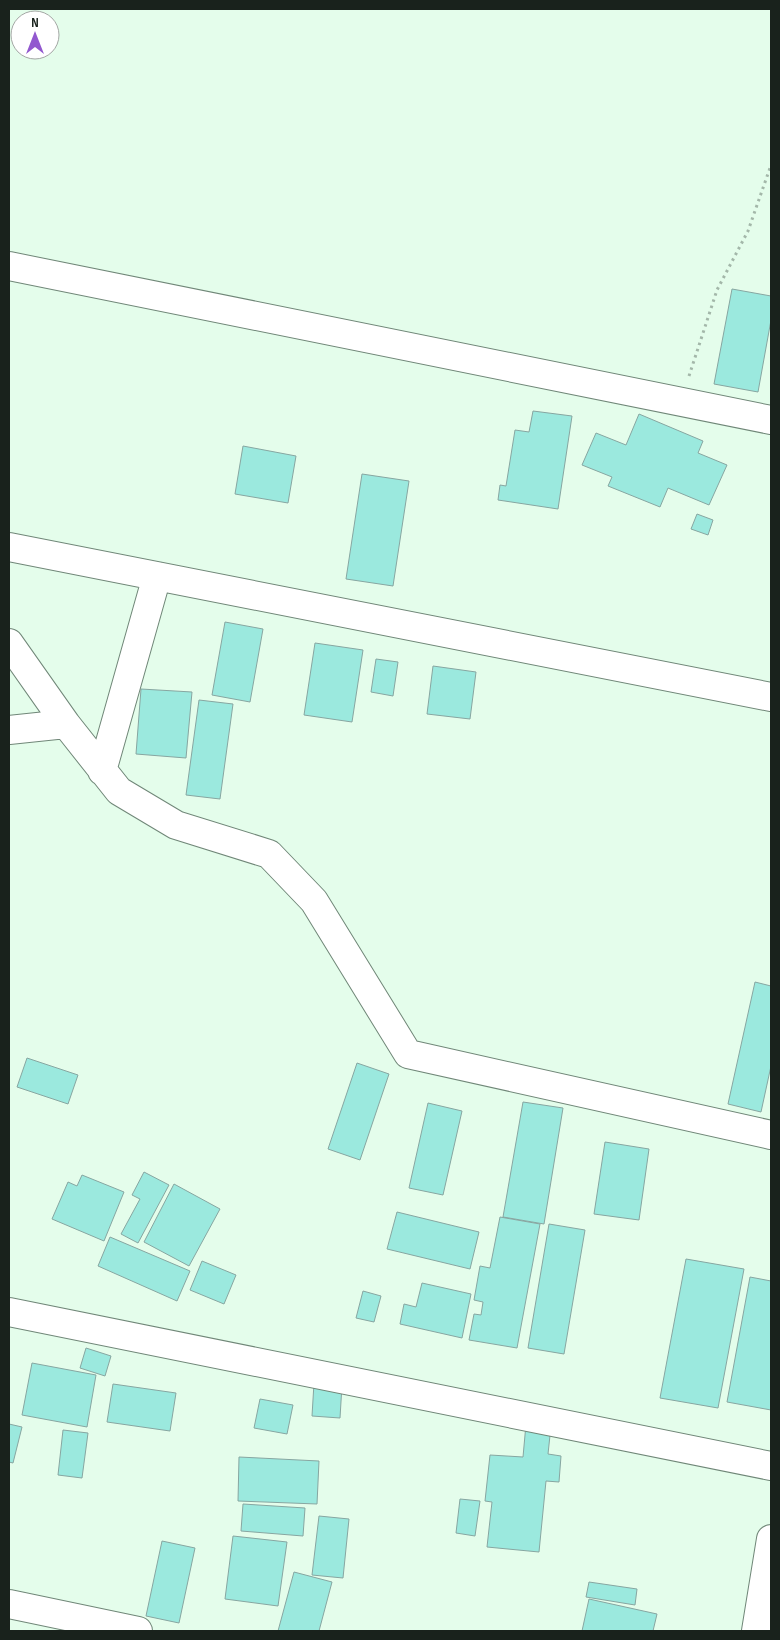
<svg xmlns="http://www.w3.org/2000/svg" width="780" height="1640" font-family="'Sofia Sans Condensed',sans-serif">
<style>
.building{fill:#9be9de;stroke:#87a6a1}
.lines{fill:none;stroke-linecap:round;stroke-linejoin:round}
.minor-casing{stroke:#708778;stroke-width:30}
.path{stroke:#a3b7a9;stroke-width:3;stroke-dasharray:2.5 4;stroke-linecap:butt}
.minor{stroke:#fff;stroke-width:28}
</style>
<rect width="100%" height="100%" fill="#e4fdeb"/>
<path class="building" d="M732,289l39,7v24l-13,72 -44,-8z
M533,411l39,5 -14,93 -60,-9 2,-15 6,1 9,-56 14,2z
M639,414l64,27 -5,12 29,12 -18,40 -41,-17 -8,19 -52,-21 4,-9 -30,-12 14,-32 30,12z
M243,446l53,10 -8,47 -53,-9z
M362,474l47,7 -16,105 -47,-7z
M697,514l16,6 -5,15 -17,-6z
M225,622l38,7 -13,73 -38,-7z
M315,643l48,7 -11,72 -48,-7z
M376,659l22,3 -5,34 -22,-4z
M433,666l43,6 -6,47 -43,-5z
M141,689l51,3 -6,66 -50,-4z
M199,700l34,4 -13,95 -34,-4z
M755,982l16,4v80l-10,46 -33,-8z
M27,1058l51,17 -10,29 -51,-17z
M357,1063l32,11 -29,86 -32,-11z
M523,1102l40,6 -19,116 -41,-7z
M428,1103l34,8 -19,84 -34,-7z
M605,1142l44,7 -10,71 -45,-6z
M144,1172l25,13 -31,58 -17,-9 19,-35 -8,-4z
M82,1175l42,17 -20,49 -52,-22 16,-37 9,4z
M174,1184l46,25 -31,57 -45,-24z
M397,1212l82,20 -9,37 -83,-20z
M500,1217l40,7 -23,124 -48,-8 5,-26 7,1 2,-13 -9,-2 6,-34 10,2z
M549,1224l36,6 -21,124 -36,-6z
M110,1237l80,34 -13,30 -79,-35z
M686,1259l58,10 -26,139 -58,-10z
M202,1261l34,14 -12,29 -34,-14z
M750,1277l21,4v129l-44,-8z
M422,1283l49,11 -9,44 -62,-14 4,-20 12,3z
M363,1291l18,5 -7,26 -18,-4z
M86,1348l25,8 -6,20 -25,-8z
M32,1363l64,12 -9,52 -65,-12z
M314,1383l28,2 -2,33 -28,-2z
M113,1384l63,9 -6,38 -63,-9z
M260,1399l33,6 -6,29 -33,-6z
M9,1424l13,3 -9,36 -4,-1z
M526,1424l25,2 -3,28 13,2 -2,26 -13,-1 -7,71 -52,-5 5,-45 -7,-1 5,-46 33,2z
M63,1430l25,3 -6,45 -24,-3z
M239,1457l80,4 -2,43 -79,-3z
M460,1499l20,2 -5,35 -19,-3z
M243,1504l62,4 -2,28 -62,-5z
M319,1516l30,3 -6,59 -31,-3z
M233,1536l54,6 -9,64 -53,-7z
M162,1541l33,7 -16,75 -33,-7z
M294,1572l38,10 -13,49h-41z
M589,1582l48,7 -2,16 -49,-8z
M589,1599l68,15 -4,17h-71z"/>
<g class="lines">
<g class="minor-casing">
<path id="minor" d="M9,266l762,154
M9,547l762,150
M9,643l57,81
M9,730l57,-6 53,67 57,34 93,29 45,47 94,153 363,81
M102,771l55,-195
M9,1312l762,154
M9,1604l129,27
M756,1631l15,-92"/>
</g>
<path class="path" d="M689,376l28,-86 31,-59 23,-66"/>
<use href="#minor" class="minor"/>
</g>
<rect width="780" height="1640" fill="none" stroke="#19221c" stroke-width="20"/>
<g transform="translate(35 35)"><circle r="24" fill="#ffffff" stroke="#a3a7a4"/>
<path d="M0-4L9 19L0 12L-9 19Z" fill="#9258cf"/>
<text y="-8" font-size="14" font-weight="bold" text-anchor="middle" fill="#19221c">N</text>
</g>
</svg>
